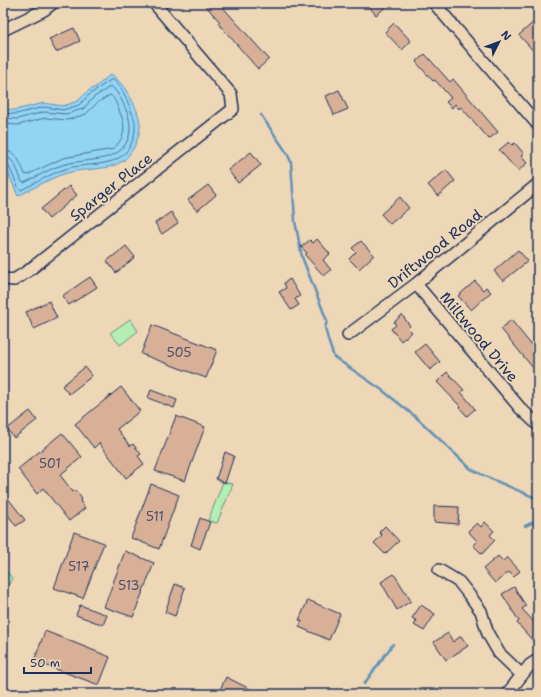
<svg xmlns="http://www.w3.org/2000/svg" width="541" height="697" font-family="'Shantell Sans',sans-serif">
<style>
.green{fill:#b3eeb2;stroke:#678e88}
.water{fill:#92d4f4;stroke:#6292b8}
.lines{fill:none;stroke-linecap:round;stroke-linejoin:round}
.shore{stroke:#4b719a;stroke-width:1}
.stream{stroke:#6292b8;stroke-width:2.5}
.building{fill:#d8b097;stroke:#1b2f5e}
.minor-casing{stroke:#1b2f5e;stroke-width:14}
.minor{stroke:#edd7b6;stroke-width:11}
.labels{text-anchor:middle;stroke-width:4;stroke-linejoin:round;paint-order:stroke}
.number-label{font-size:13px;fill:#4a4f6c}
.street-label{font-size:15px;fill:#1b2f5e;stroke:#edd7b6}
</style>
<rect width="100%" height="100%" fill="#edd7b6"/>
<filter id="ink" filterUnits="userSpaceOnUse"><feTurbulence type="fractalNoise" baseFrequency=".025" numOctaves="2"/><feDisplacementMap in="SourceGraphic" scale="8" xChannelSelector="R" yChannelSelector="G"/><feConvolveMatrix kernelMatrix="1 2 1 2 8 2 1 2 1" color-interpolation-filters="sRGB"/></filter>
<g filter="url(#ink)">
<path class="green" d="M130,319l8,12 -18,14 -10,-12z
M223,482l10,2 -16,39 -9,-2z
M3,567l9,11 -9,19z"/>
<path class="water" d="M111,74c13,9 31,38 29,55 -1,7 -4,14 -7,20 -3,4 -7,11 -12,13 -14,9 -38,6 -54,11 -15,4 -35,16 -49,23l-15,-35v-52l12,1 29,-7 19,3 15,-5 10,-10 9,-5z"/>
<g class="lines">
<path class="shore" d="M3,113l13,1 28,-7 19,3 16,-5 11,-11 22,-15c11,7 15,22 20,34 4,9 4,16 1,26 -10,32 -43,22 -68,30 -15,5 -29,14 -44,21l-2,-1 -11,-25 -5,-3
M3,118l14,1 27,-7 22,2 17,-5 10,-11 18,-12c8,7 12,17 16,26 3,9 4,15 2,24 -8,28 -41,22 -63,28 -14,3 -29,13 -42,19l-2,-1c-4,-9 -7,-25 -19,-26
M3,124l15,1 27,-7 22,2 19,-6 11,-11 13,-8c5,3 6,8 8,13 8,17 9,28 -5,41l-50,9 -36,17 -2,-1c-5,-11 -8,-23 -22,-24"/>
<path class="stream" d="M261,115l26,38 4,9 4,59 7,36 25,64 -2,7 4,15 5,14 48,33 35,28 54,51 18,9 49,21
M525,526l13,-6
M364,684l29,-40"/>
</g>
<path class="building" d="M203,3h16l50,56 -11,10 -40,-46 2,-1z
M366,3h16l4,4 -10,8z
M538,18v38l-19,-21z
M394,23l17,18 -9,9 -17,-18z
M74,28l6,13 -24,11 -7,-13z
M425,54l25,28 3,-3 45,53 -9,7 -28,-32 -2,2 -4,-5 -3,4 -6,-6 5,-4 -16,-18 -2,1 -17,-19z
M339,90l9,19 -14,6 -8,-19z
M509,142l3,3 3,-2 9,11 -3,2 6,7 -9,8 -19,-21z
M251,152l10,13 -23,18 -10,-13z
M446,170l9,11 -17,15 -10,-11z
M208,185l8,10 -19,16 -9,-11z
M69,186l8,9 -28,24 -8,-10z
M400,197l9,11 -19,16 -9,-10z
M171,212l7,11 -16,11 -7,-11z
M317,239l13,15 -7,6 8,10 -7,6 -19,-21 2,-2 -6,-6 9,-7 3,3z
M361,241l13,14 -15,14 -10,-10 7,-7 -4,-4z
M126,246l9,11 -19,16 -9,-12z
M518,250l10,11 -25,20 -9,-10z
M90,277l7,10 -28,18 -7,-9z
M290,279l10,17 -5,3 4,6 -8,5 -12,-18 7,-4 -2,-5z
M475,281l8,9 3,-3 5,5 -20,18 -13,-14z
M49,301l8,17 -23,11 -8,-17z
M402,315l8,11 -2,2 4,4 -11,9 -10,-12 5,-4 -2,-3z
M511,320l27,33v21l-37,-45z
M152,325l65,25 -11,28 -65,-24z
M425,344l15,18 -10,8 -15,-18z
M85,367l7,9 -23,18 -7,-8z
M447,372l17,18 -3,2 14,17 -8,7 -8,-9 1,-1 -23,-24z
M121,387l19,24 -23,18 13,17 3,-2 8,10 -3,2 6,8 -18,14 -27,-35 -5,5 -19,-24z
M151,390l26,10 -3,8 -26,-10z
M30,411l7,9 -23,18 -7,-9z
M176,416l29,11 -20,54 -30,-10z
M62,433l20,24 -22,18 13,17 2,-2 7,9 -2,2 5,7 -16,13 -26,-33 -6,6 -19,-25z
M225,452l9,4 -9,27 -9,-4z
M151,484l28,11 -20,54 -28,-11z
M3,492l22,28 -9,6 -13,-18z
M434,506l25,1 -1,17 -24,-2z
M200,518l10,4 -10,27 -9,-4z
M485,522l9,9 -4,4 5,5 -13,14 -9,-9 4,-4 -9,-10 9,-8 4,4z
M385,526l14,15 -14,13 -11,-11 8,-8 -3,-3z
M74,532l30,11 -21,55 -29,-10z
M125,551l29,12 -21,54 -29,-10z
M498,556l5,5 4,-4 13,14 -6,6 -5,-5 -14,11 -12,-14z
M394,574l17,27 -14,9 -16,-28z
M175,584l10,4 -10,28 -10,-4z
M514,587l12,19 -4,3 16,17v10l-5,5 -16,-18 2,-2 -17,-27z
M308,600l32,14 -11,26 -30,-13 3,-6 -3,-1z
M80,605l27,10 -4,10 -27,-10z
M421,605l14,9 -11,17 -10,-6 3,-4 -5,-3z
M45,631l65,26 -11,28 -65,-24z
M448,633l5,9 8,-6 7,10 -22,14 -12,-18z
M226,677l34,17h-42z"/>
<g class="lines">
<g class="minor-casing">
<path id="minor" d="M434,3l104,122
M3,30l41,-20 9,-7
M3,279l11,1 14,-9 205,-162 -2,-15 -77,-91
M416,284l104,124 18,17
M348,335l68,-51 122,-100
M439,570l20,12 11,14 11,15 7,23 11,19 23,22
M507,694l23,-29 8,-5"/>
</g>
<use href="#minor" class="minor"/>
</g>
</g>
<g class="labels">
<g class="number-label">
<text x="179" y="357">505</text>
<text x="50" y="468">501</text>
<text x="155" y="521">511</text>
<text x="79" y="571">517</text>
<text x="129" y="590">513</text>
</g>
<g class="street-label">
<text transform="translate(111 187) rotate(-38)" y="5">Sparger Place</text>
<text transform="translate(435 249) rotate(-39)" y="5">Driftwood Road</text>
<text transform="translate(479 337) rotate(50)" y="5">Miltwood Drive</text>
</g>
</g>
<rect width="541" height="697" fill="none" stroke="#edd7b6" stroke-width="16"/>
<rect x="8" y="8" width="525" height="681" fill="none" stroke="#1b2f5e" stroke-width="1.5" filter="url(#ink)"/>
<g transform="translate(499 42) rotate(48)" stroke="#edd7b6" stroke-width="3" paint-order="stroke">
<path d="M0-3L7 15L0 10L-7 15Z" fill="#1b2f5e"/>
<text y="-6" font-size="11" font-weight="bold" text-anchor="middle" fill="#1b2f5e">N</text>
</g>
<path d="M24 667v6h67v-6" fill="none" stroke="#1b2f5e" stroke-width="2"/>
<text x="30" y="667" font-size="12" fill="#1b2f5e" stroke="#edd7b6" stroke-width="3" paint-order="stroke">50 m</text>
</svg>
